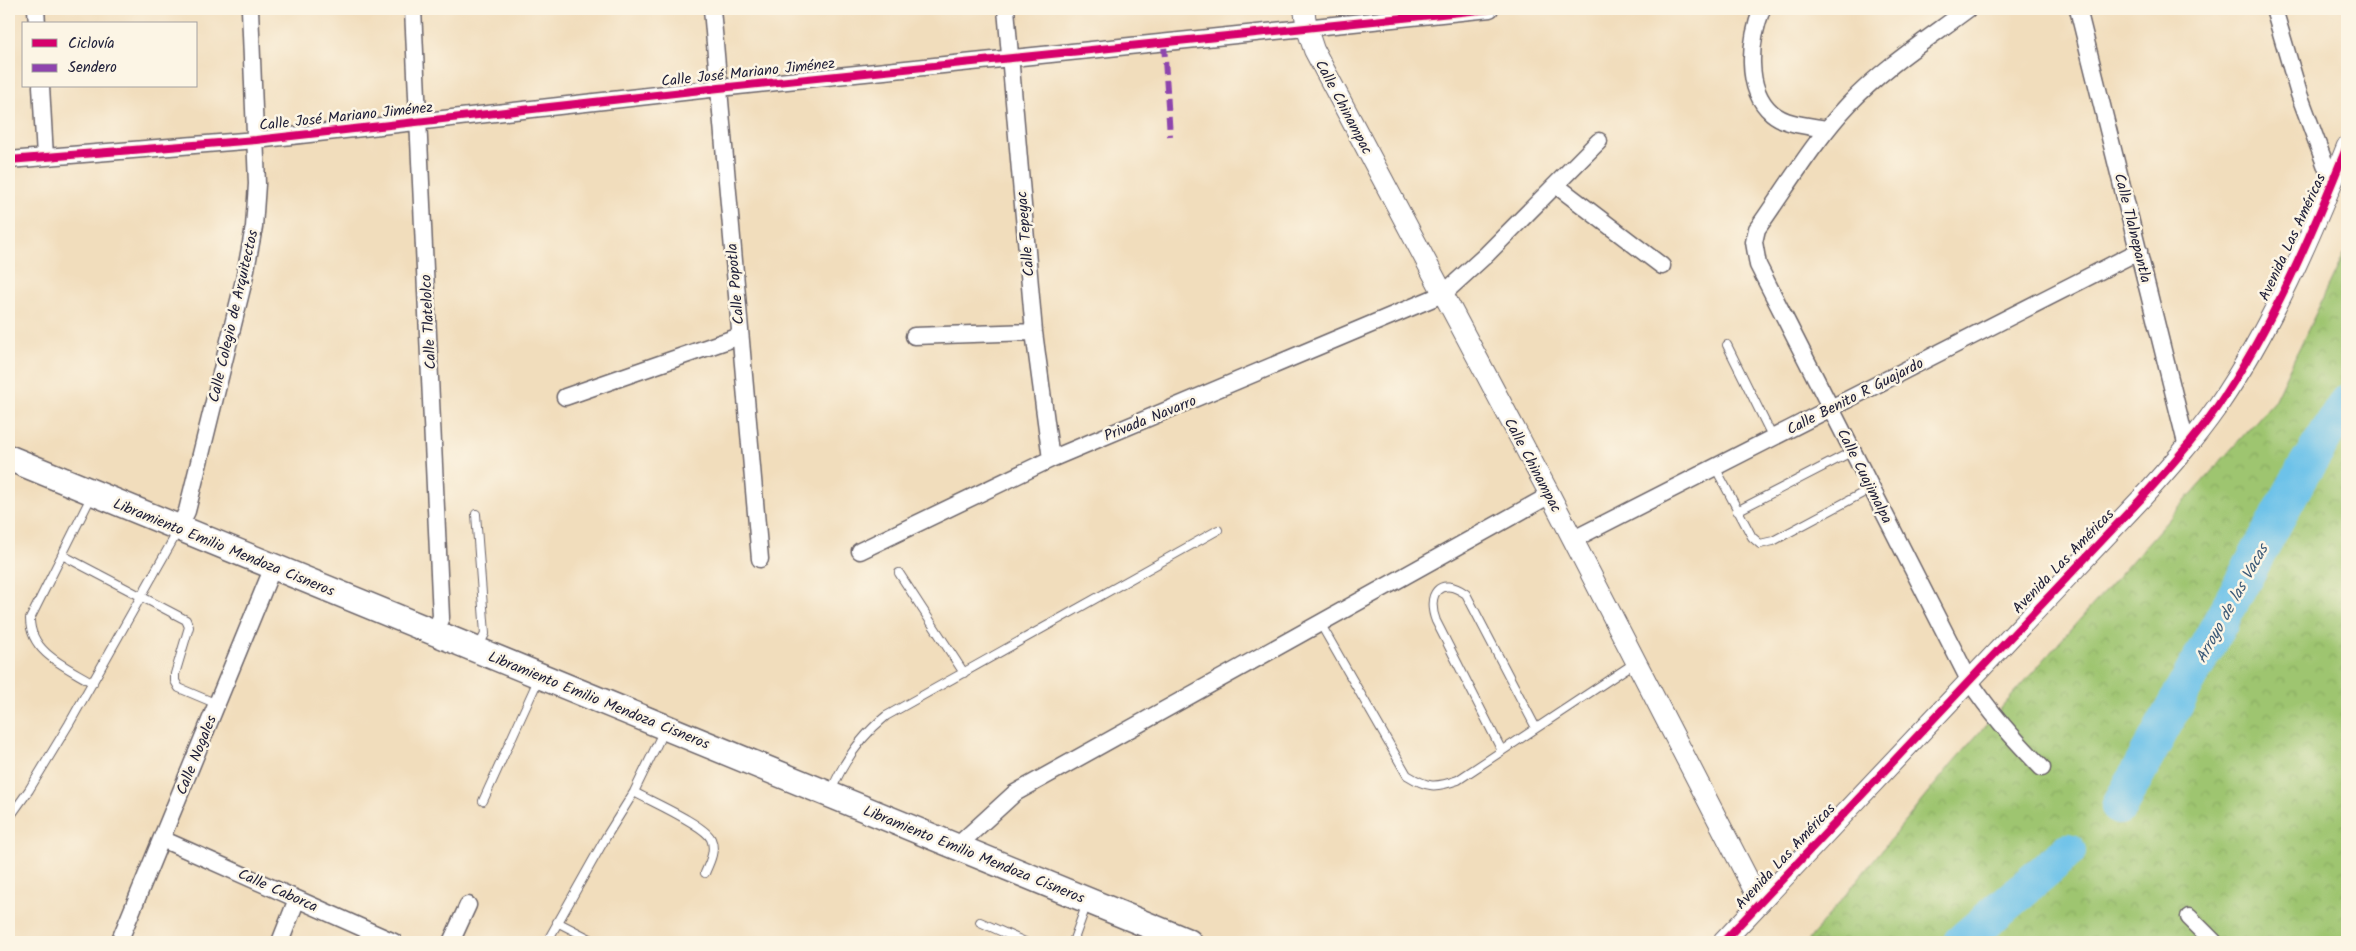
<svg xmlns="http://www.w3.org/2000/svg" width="2356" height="951" font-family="Kalam,sans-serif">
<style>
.park{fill:url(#park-crowns);stroke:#607456}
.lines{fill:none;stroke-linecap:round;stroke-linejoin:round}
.river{stroke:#6dc2e9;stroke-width:36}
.service-casing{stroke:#6a6368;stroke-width:10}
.minor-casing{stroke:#6a6368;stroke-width:19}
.tertiary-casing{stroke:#6a6368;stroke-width:22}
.primary-casing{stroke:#6a6368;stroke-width:28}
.service{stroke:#fff;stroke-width:8}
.minor{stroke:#fff;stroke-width:16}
.tertiary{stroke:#fff;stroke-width:20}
.primary{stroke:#fff;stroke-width:25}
.quiet{stroke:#8e44ad;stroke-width:6;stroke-dasharray:12 6;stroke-linecap:butt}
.cycleway-casing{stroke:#fcf5e5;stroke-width:11}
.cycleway{stroke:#d6006c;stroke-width:8}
.labels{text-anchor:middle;stroke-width:5;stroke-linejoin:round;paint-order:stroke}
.street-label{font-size:15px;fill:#22223b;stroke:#fcf5e5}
.water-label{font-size:16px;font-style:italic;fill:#3c5a78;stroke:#fcf5e5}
</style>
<defs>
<pattern id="park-crowns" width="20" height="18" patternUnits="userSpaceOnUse" patternTransform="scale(1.25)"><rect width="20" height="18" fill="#9ec570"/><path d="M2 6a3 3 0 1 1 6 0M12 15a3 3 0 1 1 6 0" fill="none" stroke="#88a962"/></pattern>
</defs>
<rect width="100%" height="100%" fill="#fcf5e5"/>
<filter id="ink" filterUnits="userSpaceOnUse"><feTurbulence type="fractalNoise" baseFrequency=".02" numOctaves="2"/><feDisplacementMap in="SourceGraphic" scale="10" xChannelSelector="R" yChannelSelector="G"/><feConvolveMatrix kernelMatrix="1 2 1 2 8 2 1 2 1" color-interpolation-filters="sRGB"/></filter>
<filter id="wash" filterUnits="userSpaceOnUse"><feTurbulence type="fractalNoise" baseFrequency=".0096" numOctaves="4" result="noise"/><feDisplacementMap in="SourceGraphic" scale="20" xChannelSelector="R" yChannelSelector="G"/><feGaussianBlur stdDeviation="1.12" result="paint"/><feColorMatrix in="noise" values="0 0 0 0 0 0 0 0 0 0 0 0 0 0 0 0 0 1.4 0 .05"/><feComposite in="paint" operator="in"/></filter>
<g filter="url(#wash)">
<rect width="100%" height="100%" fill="#f1ddbc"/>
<path class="park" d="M2347,248v694h-540l147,-181 320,-360z"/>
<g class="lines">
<path class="river" d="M2119,807l183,-334 45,-71
M1961,942l107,-91"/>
</g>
</g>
<g filter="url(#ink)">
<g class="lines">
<g class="service-casing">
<path id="service" d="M1727,345l46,93
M1715,467l37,70 8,7 13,-3 99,-53
M92,495l-62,124c0,34 37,48 63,64
M1737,511l116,-60
M476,514l9,120 -7,14
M62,555l124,65 3,7 -14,47v7l4,7 38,16
M899,573l65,100
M1320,623l87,152c21,13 28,13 51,5l178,-118
M1502,751l-66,-130c-10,-26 3,-46 30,-27l70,134
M831,791c13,-30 30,-55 55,-75l332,-186
M634,792c16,9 71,33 77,47 5,11 -1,23 -6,34
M483,801l56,-123
M9,818l20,-28 40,-66 109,-193
M557,922l39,20
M980,922l45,20
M547,942l59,-105 28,-45 30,-62
M1073,942l14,-39"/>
</g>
<g class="minor-casing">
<path id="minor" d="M36,9l1,15
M413,9l28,608 -7,16
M712,9l48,550
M1006,9l28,323 17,127
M1762,9c-12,30 -18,80 10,104 14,12 38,13 55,16
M1968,9c-40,30 -84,58 -119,95 -35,37 -62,83 -92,125l-3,13 4,23 211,415c21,33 46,60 73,88
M2078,9l109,438
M2274,9l25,85 33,89
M41,86l4,71
M9,160l247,-20 463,-52 771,-79
M1557,186l105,80
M914,336l120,-4
M565,397l175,-61
M179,528l8,-17 57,-231 10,-53 3,-43 -7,-175
M1572,540l567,-289
M860,551l191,-92 392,-165 44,-40 112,-113
M162,839l232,103
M956,847l59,-54 535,-298
M2189,917l25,25
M119,942l154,-375
M280,942l17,-43
M451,942l17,-37"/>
</g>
<g class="tertiary-casing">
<path id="tertiary" d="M1304,9l3,20 7,21 236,445 210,407
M1723,942l417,-442c27,-30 54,-60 77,-93 55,-80 94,-171 130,-261"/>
</g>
<g class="primary-casing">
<path id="primary" d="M9,458l1180,484"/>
</g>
<use href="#service" class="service"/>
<use href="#minor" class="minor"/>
<use href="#tertiary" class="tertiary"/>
<use href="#primary" class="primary"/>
<path class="quiet" d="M1164,44l6,92"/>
<g class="cycleway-casing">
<path id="cycleway" d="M9,160l247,-20 463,-52 771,-79
M1723,942l417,-442c27,-30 54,-60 77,-93 55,-80 94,-171 130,-261"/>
</g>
<use href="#cycleway" class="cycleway"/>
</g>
</g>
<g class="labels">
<g class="street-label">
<text transform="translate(748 72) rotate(-6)" y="5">Calle José Mariano Jiménez</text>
<text transform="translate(1344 107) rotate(62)" y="5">Calle Chinampac</text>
<text transform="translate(346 116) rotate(-6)" y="5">Calle José Mariano Jiménez</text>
<text transform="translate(2133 228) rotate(76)" y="5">Calle Tlalnepantla</text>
<text transform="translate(1025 234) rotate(-95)" y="5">Calle Tepeyac</text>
<text transform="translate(2292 237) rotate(-65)" y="5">Avenida Las Américas</text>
<text transform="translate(735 284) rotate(-95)" y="5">Calle Popotla</text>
<text transform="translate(233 316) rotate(-77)" y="5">Calle Colegio de Arquitectos</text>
<text transform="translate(428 322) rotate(-93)" y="5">Calle Tlatelolco</text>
<text transform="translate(1855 396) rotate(-27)" y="5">Calle Benito R Guajardo</text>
<text transform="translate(1150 418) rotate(-22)" y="5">Privada Navarro</text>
<text transform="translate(1533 465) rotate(62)" y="5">Calle Chinampac</text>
<text transform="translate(1865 476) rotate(63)" y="5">Calle Cuajimalpa</text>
<text transform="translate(224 547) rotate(22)" y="5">Libramiento Emilio Mendoza Cisneros</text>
<text transform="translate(2063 561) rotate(-46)" y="5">Avenida Las Américas</text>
<text transform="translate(599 700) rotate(22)" y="5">Libramiento Emilio Mendoza Cisneros</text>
<text transform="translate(196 755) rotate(-68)" y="5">Calle Nogales</text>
<text transform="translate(974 854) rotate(22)" y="5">Libramiento Emilio Mendoza Cisneros</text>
<text transform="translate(1785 856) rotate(-47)" y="5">Avenida Las Américas</text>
<text transform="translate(278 890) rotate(24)" y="5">Calle Caborca</text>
</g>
<g class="water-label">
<text transform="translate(2231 603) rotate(-61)" y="6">Arroyo de las Vacas</text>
</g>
</g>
<rect width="2356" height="951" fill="none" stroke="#fcf5e5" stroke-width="30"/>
<rect x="22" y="22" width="175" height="65" fill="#fcf5e5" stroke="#a5a1a1"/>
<rect x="32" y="39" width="25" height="8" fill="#d6006c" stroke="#a5a1a1"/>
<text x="68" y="48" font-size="15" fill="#22223b">Ciclovía</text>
<rect x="32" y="64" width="25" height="8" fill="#8e44ad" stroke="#a5a1a1"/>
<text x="68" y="72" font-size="15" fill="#22223b">Sendero</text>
</svg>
